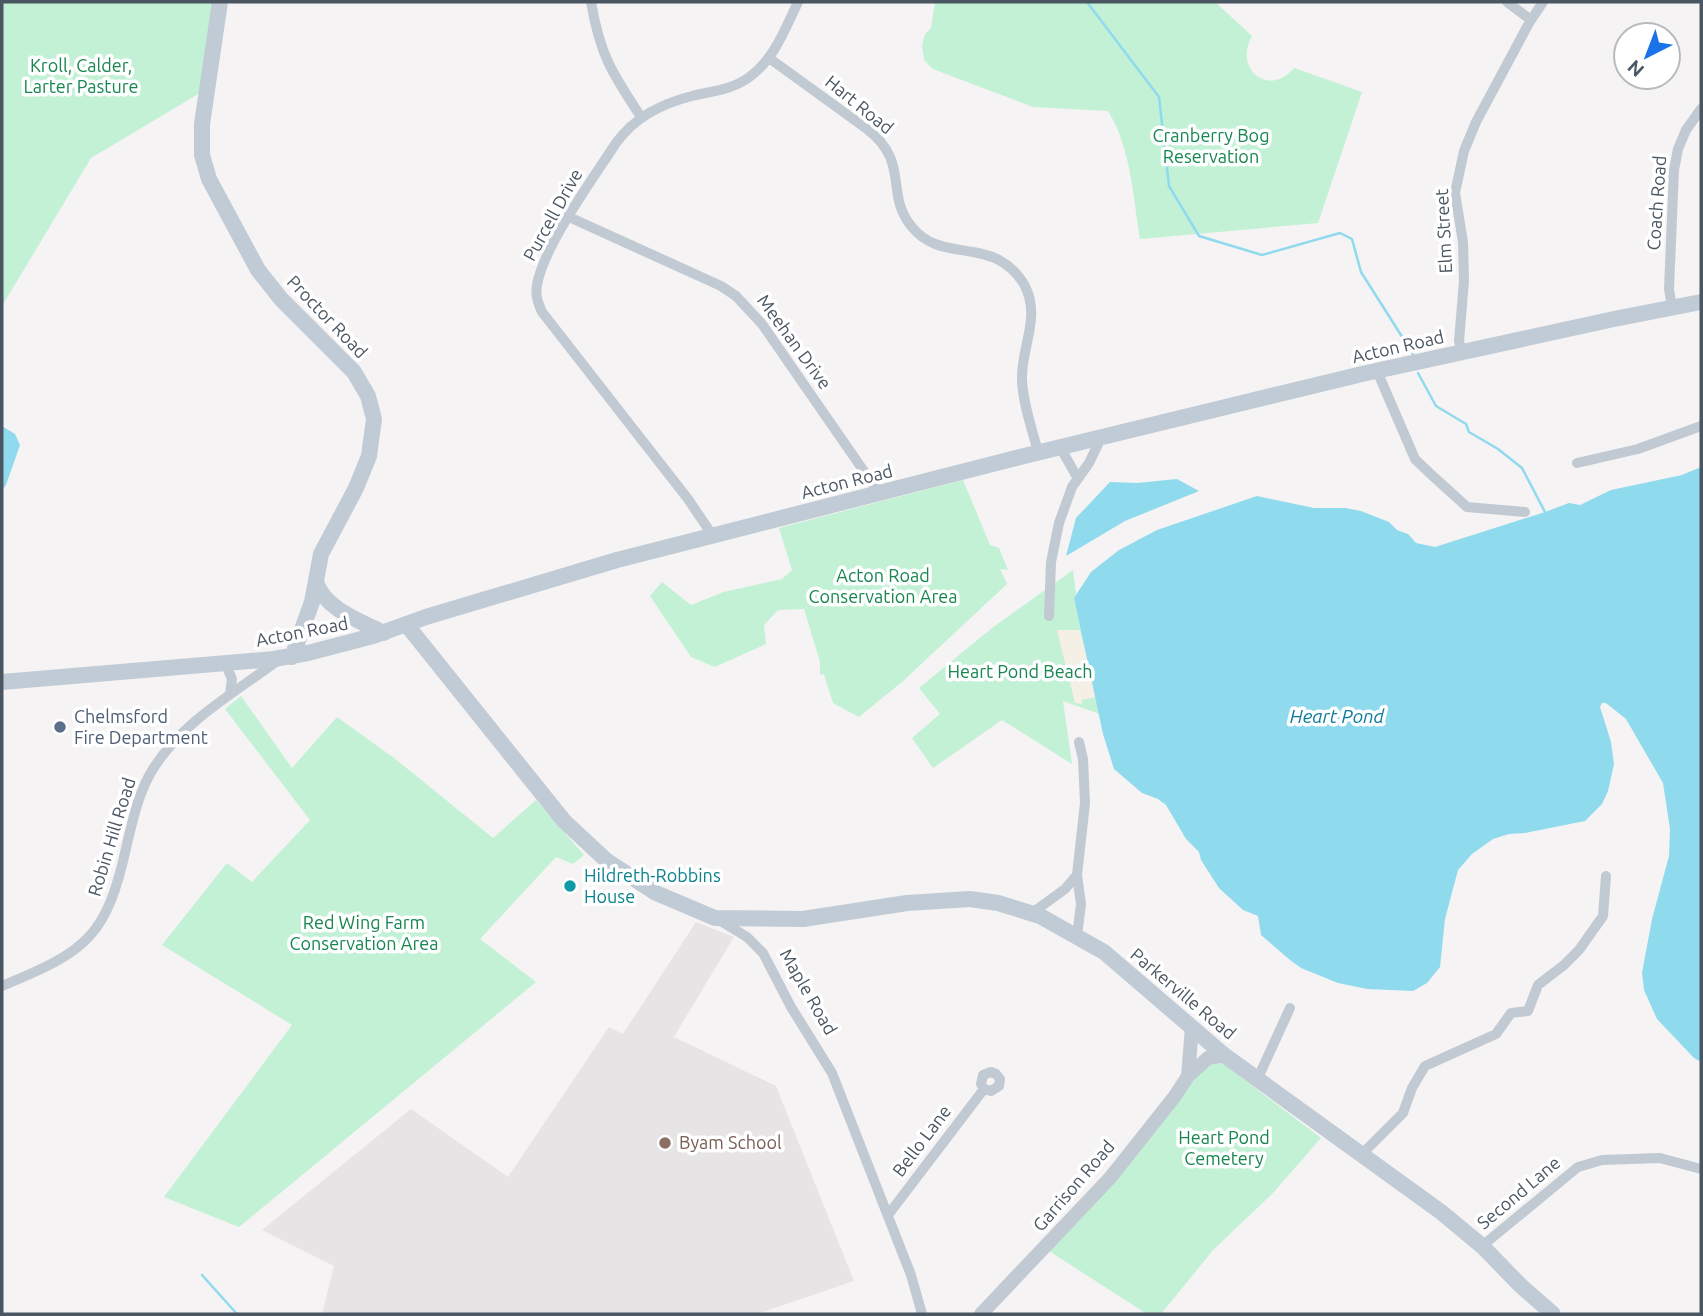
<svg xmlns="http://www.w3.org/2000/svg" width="1703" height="1316" font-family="Ubuntu,sans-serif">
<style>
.education{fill:#e6e4e5}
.green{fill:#c3f1d5}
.sand{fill:#f5f0e5}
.water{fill:#90daee}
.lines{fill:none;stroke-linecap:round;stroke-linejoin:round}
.stream{stroke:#90daee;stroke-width:2.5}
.minor{stroke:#c1cad2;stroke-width:10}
.tertiary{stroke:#c1cad2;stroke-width:14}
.secondary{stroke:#c1cbd6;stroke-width:16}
.service-dot{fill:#5c6f8a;stroke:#fff;stroke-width:2.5}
.culture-dot{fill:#0f9aa8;stroke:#fff;stroke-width:2.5}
.education-dot{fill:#8d6e63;stroke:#fff;stroke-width:2.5}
.labels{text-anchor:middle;stroke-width:7;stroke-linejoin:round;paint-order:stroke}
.park-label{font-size:18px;fill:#17864f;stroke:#fff}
.street-label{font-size:18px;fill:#4a5661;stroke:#fff}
.service-label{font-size:18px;fill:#4e5e75;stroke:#fff;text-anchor:start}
.culture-label{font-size:18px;fill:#0d838f;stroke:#fff;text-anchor:start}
.education-label{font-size:18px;fill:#785e54;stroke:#fff;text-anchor:start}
.water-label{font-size:19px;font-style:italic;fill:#0c7c9b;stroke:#fff}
</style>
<rect width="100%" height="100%" fill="#f5f3f3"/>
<path class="education" d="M696,922l38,15 -60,100 102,49 78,195 -97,33h-435l12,-48 -72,-36 149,-121 97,68 101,-150 14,7z"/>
<path class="green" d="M2,2h212l-14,91 -109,65 -89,148z
M935,2h280l37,34c-19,33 17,62 42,32l68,24 -44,131 -178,16c-7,-43 -9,-91 -32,-128l-75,-4 -100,-38 -9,-9 -2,-15 3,-11 6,-6z
M963,480l27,65 9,3 9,22 -8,-1 7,15 -104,97 -44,36 -26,-14 -9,-28 -4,-1v-12l-16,-53 -26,1 -14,15 2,19 -51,23 -24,-10 -41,-61 12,-14 29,23 33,-13 58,-13 10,-9 -13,-42z
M1073,570l3,24 -2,4 26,116 -37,-13 9,63 -70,-44 -69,48 -21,-30 28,-24 -21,-26 73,-60z
M241,696l51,72 45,-51 57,41 99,80 43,-38 48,55 -11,9 -17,-7 -76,82 56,43 -297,245 -75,-30 128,-172 -130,-80 65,-82 25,19 58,-62 -85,-111z
M1221,1062l100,76 -49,56 -59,56 -52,64h-14l-98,-63 147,-174 13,-13z"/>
<path class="sand" d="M1057,630h23l17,67 -15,3v4l-7,-1z"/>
<path class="water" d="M2,426l13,8 5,11 -14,40 -4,5z
M1701,467v595l-7,-4 -37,-39 -13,-29 -2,-17 10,-54 17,-63 1,-27 -7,-46 -37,-64 -20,-16h-4l-2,4 11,35 3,22 -6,27 -6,13 -17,17 -60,12 -16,1 -16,5 -21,15 -14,16 -13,49 -5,48 -13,16 -14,8 -46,-2 -29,-6 -37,-15 -11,-8 -29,-25 -3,-19 -15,-6 -24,-22 -18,-28 -2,-8 -13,-13 -20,-34 -8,-6 -16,-6 -28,-24 -11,-35 -29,-136 17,-26 28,-22 38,-20 100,-34 57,12h31l16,3 28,11 8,8 11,4 8,9 19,4 110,-35 24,-9 11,2 31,-15 71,-15z
M1177,479l22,12 -74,30 -59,35 10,-38 34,-36 27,1z"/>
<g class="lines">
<path class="stream" d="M1087,2l72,95 10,89 30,50 63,19 78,-22 12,6 9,33 52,82
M1418,373l18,33 30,18 3,8 29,17 24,19 23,44
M202,1275l35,39"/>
<path class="minor" d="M591,2c9,53 21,71 50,115
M1507,2l24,18
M769,58l98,71c44,34 17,65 45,98 23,29 58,18 87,33 11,6 20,15 26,26 16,33 -4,60 -3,94 1,24 10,49 16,72
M569,217l152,69 15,10 26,28 117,169
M1672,307l-3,-18 5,-119 4,-21 8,-19 15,-21
M1462,352l-3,-11 5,-60 -1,-39 -8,-49 9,-42 12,-29 53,-99 14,-21
M1377,371l38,88 20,19 32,29 58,5
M1060,447l17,30
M1577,463l61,-14 63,-23
M713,536l-25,-37 -146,-187c-4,-9 -7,-17 -5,-27 7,-40 56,-106 79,-142 19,-26 45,-39 76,-47 20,-5 39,-6 56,-18 26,-18 37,-49 50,-76
M1049,616l2,-54 8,-39 13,-36 17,-24 12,-25
M225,663l7,16 -2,15
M1032,913l33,-24 12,-14
M719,920l28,17 16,16 28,54 41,66 79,202 11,39
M1077,936l4,-32 -4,-29 8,-72 -2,-44 -4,-17
M2,986c86,-35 105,-50 125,-142 6,-25 12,-53 26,-75 30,-48 80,-75 124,-108
M1257,1080l33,-72
M1361,1155l42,-42 9,-25 13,-22 71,-32 15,-21 17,-2 10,-26 26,-20 15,-15 24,-34 3,-40
M888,1215l96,-126 7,2 8,-5 1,-7 -4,-5 -5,-2 -8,3 -2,9 3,5
M1482,1246l96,-79 24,-7 58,-2 41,11"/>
<path class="tertiary" d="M1188,1076l20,-18 16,-3
M981,1314l129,-136 65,-82 13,-20 4,-49"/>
<path class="secondary" d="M220,2l-18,122v31l7,24 49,91 23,29 73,73 14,24 6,23 -5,37 -13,32 -35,66 -9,48 -20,55
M316,582c9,27 44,39 68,51
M406,624l158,197 43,40 49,32 59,25 88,1 104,-16 63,-4 28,4 42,13 64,36 120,103 217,157 41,34 39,40 32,28
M2,682l272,-23 34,-6 65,-17 53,-19 191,-57 407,-104 338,-82 252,-55 87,-17"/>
</g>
<circle class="service-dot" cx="60" cy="727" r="7"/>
<circle class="culture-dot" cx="570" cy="886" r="7"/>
<circle class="education-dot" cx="665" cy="1143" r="7"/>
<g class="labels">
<g class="park-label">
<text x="81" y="72">Kroll, Calder,<tspan x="81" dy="21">Larter Pasture</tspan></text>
<text x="1211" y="142">Cranberry Bog<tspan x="1211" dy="21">Reservation</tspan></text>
<text x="883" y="582">Acton Road<tspan x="883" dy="21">Conservation Area</tspan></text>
<text x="1020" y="678">Heart Pond Beach</text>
<text x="364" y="929">Red Wing Farm<tspan x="364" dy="21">Conservation Area</tspan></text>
<text x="1224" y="1144">Heart Pond<tspan x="1224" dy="21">Cemetery</tspan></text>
</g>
<g class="street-label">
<text transform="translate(859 105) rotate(39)" y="6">Hart Road</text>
<text transform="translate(1657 203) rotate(-86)" y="6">Coach Road</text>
<text transform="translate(553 215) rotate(-61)" y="6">Purcell Drive</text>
<text transform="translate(1444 231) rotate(-93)" y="6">Elm Street</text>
<text transform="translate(327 317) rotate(46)" y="6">Proctor Road</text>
<text transform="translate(794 342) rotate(54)" y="6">Meehan Drive</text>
<text transform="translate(1398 347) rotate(-13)" y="6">Acton Road</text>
<text transform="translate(847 482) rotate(-14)" y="6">Acton Road</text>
<text transform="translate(302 632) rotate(-11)" y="6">Acton Road</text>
<text transform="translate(112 837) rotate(-73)" y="6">Robin Hill Road</text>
<text transform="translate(808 992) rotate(60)" y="6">Maple Road</text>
<text transform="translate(1183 994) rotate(40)" y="6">Parkerville Road</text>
<text transform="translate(922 1141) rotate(-53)" y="6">Bello Lane</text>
<text transform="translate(1074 1186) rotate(-49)" y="6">Garrison Road</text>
<text transform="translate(1519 1193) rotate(-40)" y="6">Second Lane</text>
</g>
<g class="service-label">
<text x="74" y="723">Chelmsford<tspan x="74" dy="21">Fire Department</tspan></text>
</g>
<g class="culture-label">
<text x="584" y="882">Hildreth-Robbins<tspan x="584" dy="21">House</tspan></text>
</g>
<g class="education-label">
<text x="679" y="1149">Byam School</text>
</g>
<g class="water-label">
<text x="1337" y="723">Heart Pond</text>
</g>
</g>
<rect width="1703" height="1316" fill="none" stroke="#4a5661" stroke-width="7"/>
<g transform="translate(1647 56) rotate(222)"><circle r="33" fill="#ffffff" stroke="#b7bbc0" stroke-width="2"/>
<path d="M0-5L12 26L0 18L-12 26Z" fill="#1a73e8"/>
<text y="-10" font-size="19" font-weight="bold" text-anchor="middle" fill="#4a5661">N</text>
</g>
</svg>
